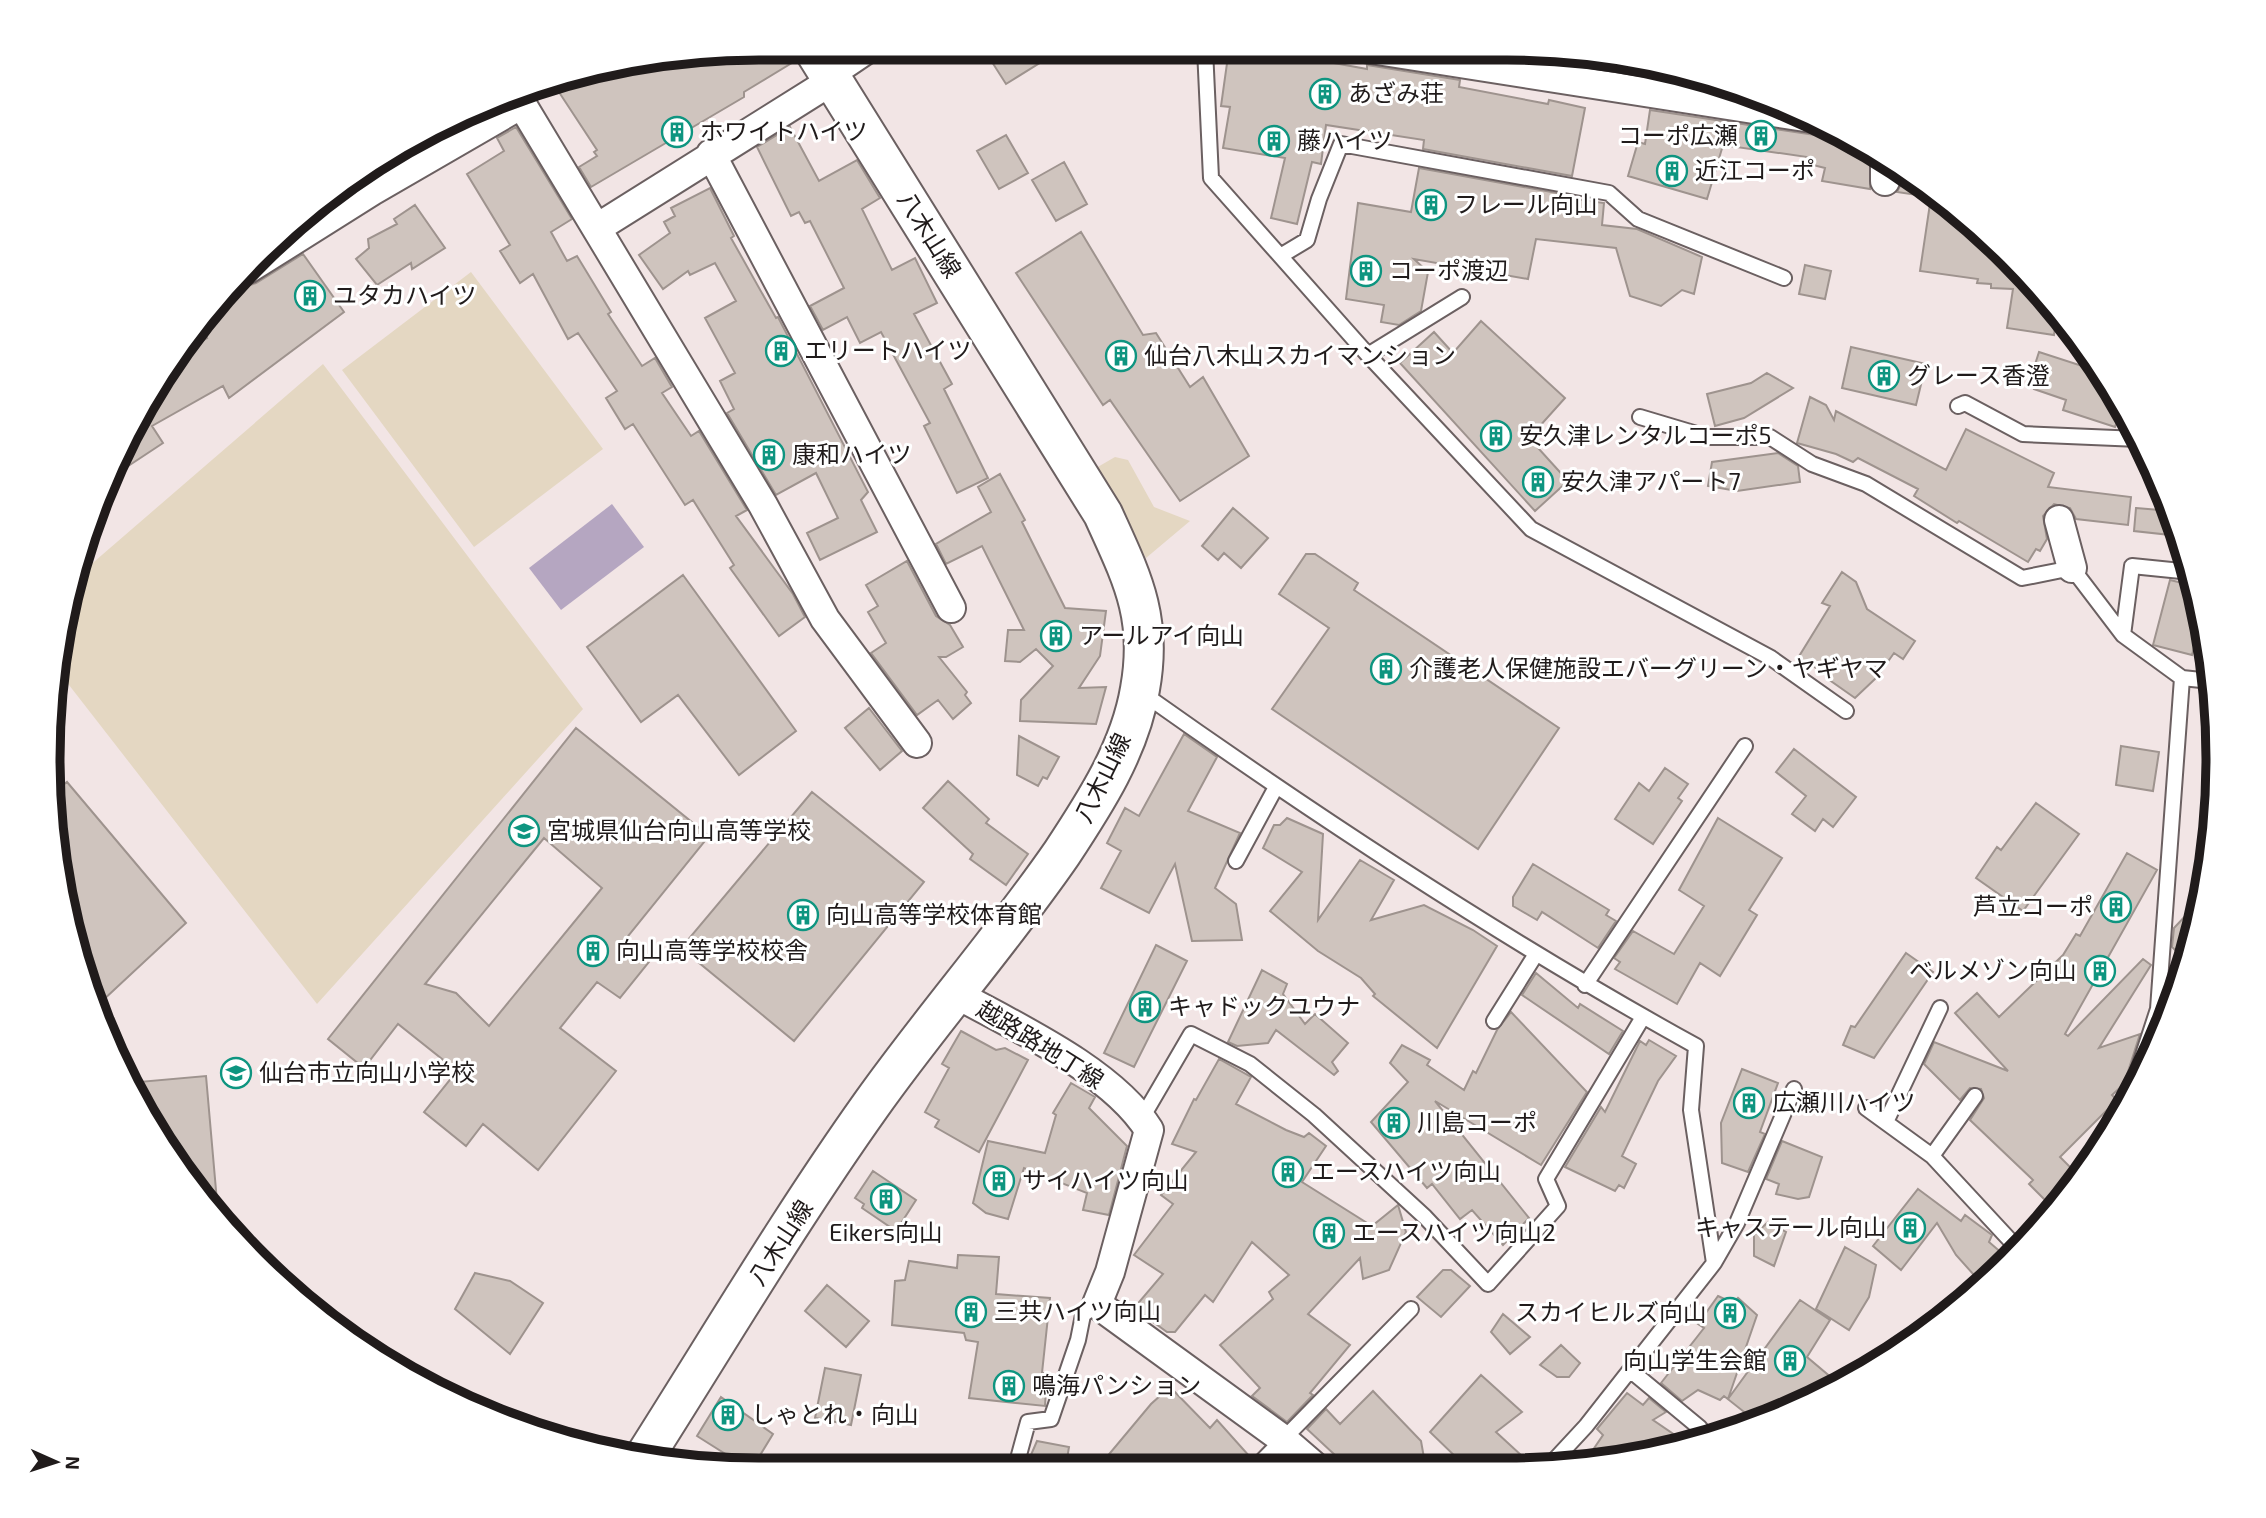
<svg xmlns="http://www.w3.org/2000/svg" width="2266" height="1518" font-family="'Exo 2','Noto Sans JP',sans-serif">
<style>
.green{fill:#e4d7c2}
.water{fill:#b5a6c1}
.building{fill:#cfc4be;stroke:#9e938e;stroke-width:2;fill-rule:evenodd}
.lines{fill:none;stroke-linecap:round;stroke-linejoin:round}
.lane-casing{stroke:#6b6061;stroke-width:18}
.street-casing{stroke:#6b6061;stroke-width:32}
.secondary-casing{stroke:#6b6061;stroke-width:42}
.lane{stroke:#fff;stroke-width:14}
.street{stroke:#fff;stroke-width:28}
.secondary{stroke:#fff;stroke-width:38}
.labels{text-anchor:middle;stroke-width:6;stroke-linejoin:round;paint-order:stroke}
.poi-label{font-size:24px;fill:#201b1b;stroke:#fff;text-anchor:start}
.street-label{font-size:24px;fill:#201b1b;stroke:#fff}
.rim{fill:none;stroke:#201b1b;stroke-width:9}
</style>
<rect width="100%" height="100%" fill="#f2e5e5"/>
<path class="green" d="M471,272l132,177 -129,98 -132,-177z
M323,364l260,345 -266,295 -262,-337 6,-47 12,-40z
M1115,457l13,3 26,47 36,14 -44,37 -50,-90z"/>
<path class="water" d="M612,504l32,43 -83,63 -32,-42z"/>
<path class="building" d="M1229,49h28l110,20v-4l93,15 -1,7 89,17 1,-4 36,8 -13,68 -149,-27 1,-9 -98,-15 -5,39 -9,-2 -15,62 -26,-6 14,-60 -62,-10 7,-41 -9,-1z
M985,51h74l-53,33z
M793,52l2,9 -51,31v5l-153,90 -12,-20 18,-11 -3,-4 3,-2 -46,-70 115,-27z
M1650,110l165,25 15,-4 13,2 28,16 -1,40 -48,-8 3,-13 -12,-3 1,-7 -91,-13 -16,54 -79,-23 10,-34 7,2z
M516,127l56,92 -21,13 16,29 10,-5 34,56 -3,2 34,52 13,-8 17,29 -10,6 29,43 8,-5 48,79 -11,6 57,78 12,23 -26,19 -49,-68 4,-3 -41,-65 -8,5 -52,-81 -8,5 -19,-31 11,-7 -39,-58 -10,6 -35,-65 -13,9 -20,-32 10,-6 -43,-71 37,-23 -7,-13z
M790,127l29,54 38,-21 23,38 -18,11 30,61 23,-12 22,45 -23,11 38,70 -8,5 44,89 -31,15 -33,-67 6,-3 -49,-91 -21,11 -13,-26 -24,13 -13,-24 34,-18 -34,-67 -5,2 -6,-11 -8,4 -34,-69z
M1006,135l22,38 -29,16 -22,-38z
M1064,162l23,42 -31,17 -24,-41z
M1902,167l108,88 47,58 -3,22 -47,-7 6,-39 -22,-1v-4l-14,-1 1,-4 -58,-8 11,-74 -34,-5 5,-10z
M1419,168l149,27 -1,3 37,5 -2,22 35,4 65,28 -8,37 -12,-4 -21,16 -31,-10 -14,-48 -80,-9 -8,40 -114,-20 14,13 -7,39 -22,14 -18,-3 3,-17 -38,-6 12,-96 53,9z
M710,188l24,48 -3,2 45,80 2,-1 90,175 -7,8 16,32 -57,28 -13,-27 31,-15 -22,-45 -40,22 -49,-82 7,-4 -14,-28 15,-8 -30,-55 31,-17 -21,-38 -25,12 -2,-4 -25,18 -24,-34 31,-22 -6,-11 11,-6 -4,-8z
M415,205l30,43 -33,21 -1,-6 -34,22 -21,-26 13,-11 -1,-9 29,-15 -3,-5z
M1081,232l62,103 13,-2 34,54 13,-10 46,79 -69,45 -70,-101 -7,5 -87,-132z
M303,254l41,58 -115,86 -6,-12 -71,40 11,17 -59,39 74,-128 29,-16 -9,-16 39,-42 11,6 8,-3z
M1805,265l26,6 -6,28 -26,-5z
M1481,321l84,77 -36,40 39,43 -33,30 -135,-148 34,-31 19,21z
M1851,347l75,17 -10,41 -74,-17z
M2039,352l65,21 18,33 -7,21 -52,-17 3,-10 -32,-11 2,-7 -6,-2z
M1767,373l26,15 -49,30 -29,8 -8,-32 44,-11z
M1810,397l16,8 8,15 2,-9 110,59 20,-41 88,44 -6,14 83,10 -3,28 -52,-6 -6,-11 -16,-4 -11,12 4,23 -7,12 -4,-2 -8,13 -69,-41 -2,2 -43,-27 4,-7 -60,-31 -5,4 -17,-8 -39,-11z
M1778,453l20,13 2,16 -63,9 -29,-5 4,-24z
M1000,474l25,46 -3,2 43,86 41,3 -6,45 -21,32 27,-1 -10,37 -76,-3 1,-21 32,-34 -17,-17 -16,13 -15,-1 3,-31h16l-42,-84 -36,18 -10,-20 55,-32 -13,-25z
M1233,508l35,30 -27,30 -17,-15 -6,7 -16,-14z
M2136,508l36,3 8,25 -46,-5z
M1306,554h9l43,29 -4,7 205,138 -81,121 -206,-140 57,-81 -50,-34z
M907,561l29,55 14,9 13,22 -17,10h-7l28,35 -2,3 6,8 -18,16 -15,-19 -21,15 -46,-62 15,-10 -18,-31 10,-6 -12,-21z
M1842,572l14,10 11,27 48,32 -12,18 -9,-6 -17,24 -22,21 -27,-19 2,-3 -32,-18 32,-52 -8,-3z
M683,575l113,156 -57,44 -61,-80 -37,27 -54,-75z
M2170,580l25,6 8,27 -11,42 -39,-10z
M869,708l33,43 -22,19 -35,-42z
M576,728l133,108 -85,105 25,21 -29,36 -23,-16 -37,46 56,43 -78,99 -55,-46 -17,22 -42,-34 33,-41 -59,-47 -34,44 -36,-29zM544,838l58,50 -113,138 -33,-33 -31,-9z
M1184,734l33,23 -29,54 52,22 -25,55 21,16 6,36 -50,1 -17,-77 -26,49 -48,-25 20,-37 -14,-8 18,-35 14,8z
M1019,736l40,21 -12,22 -4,-2 -5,9 -21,-11z
M2121,746l38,6 -6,39 -37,-6z
M1794,749l62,48 -23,30 -10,-8 -8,12 -23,-17 14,-18 -30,-24z
M1665,768l23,16 -10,14 4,3 -29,43 -38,-25 24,-36 10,8z
M948,781l41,38 -3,4 42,31 -22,31 -36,-26 3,-5 -50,-46z
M67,782l119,141 -85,79 -13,-16 -27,-88 -7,-106z
M812,792l112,90 -130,159 -113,-93z
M2036,803l43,31 -56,77 -47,-33 21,-31 4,3z
M1287,818l36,16 -5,86 42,-60 34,20 -23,40 53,-15 49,25 24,16 -60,102 -64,-52 2,-2 -14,-16 -43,-27 -48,-40 32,-39 -39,-24 11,-23h6z
M1718,818l64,40 -33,52 8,5 -37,61 -20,-13 -23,41 -62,-35 5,-7 -6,-4 19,-27 41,23 30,-48 -25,-16z
M2127,853l30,17 -92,164 3,2 75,-77 8,6 -52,83 41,-14 -16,50 -12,11 5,5 -57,57 20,20 -26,32 -25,-25 4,-4 -63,-60 14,-22 -3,-9 -11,-1 -10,12 -36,-36 10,-22 74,29 -53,-58 22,-20 22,24 64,-62 13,-21 4,2z
M1533,864l76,46 -3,5 10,6 -18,27 -56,-36 -5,8 -24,-14v-9z
M2205,895v2l-19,64 -14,-14 2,-19z
M1156,945l31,16 -53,106 -30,-14z
M1906,953l27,19 -59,86 -31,-13 8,-19 4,1z
M1262,970l25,14 -4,10 22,30 10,-10 33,29 -16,19 6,9 -4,4 -58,-45 -8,13 -31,3 -9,-4z
M1536,973l42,35 2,-4 43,27 -14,23 -87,-59z
M1511,1012l76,80 -46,73 -106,-64 94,117 -26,27 -31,-35 -12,9 -28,-35 -5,4 -56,-66 37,-40 -18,-19 12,-18 28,15 -3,5 37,25 9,-19 3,2 21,-43z
M961,1031l35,19 9,-2 23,12 -49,92 -44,-25 4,-7 -14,-8 24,-44 -7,-4z
M1649,1040l27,16 -18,25 -36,75 14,8 -12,24 -5,-3 -4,6 -50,-24 36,-60 4,5 35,-71 6,4z
M1219,1059l32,18 -15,27 50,26 18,7 5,-4 17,13 -24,36 70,44 26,-21 8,27 -17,38 -26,9 -3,-21 -52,56 42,31 -40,48 3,2 -26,27 -35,-26 8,-8 -40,-43 53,-46 -4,-7 20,-17 -37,-33 -39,60 -8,-7 -30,37h-8l-33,-24 29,-34 -29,-19 39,-51 -12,-9 35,-43 -24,-8 22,-45 2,1z
M1742,1069l36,14 -18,49 5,2 -17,38 -26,-9 -1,-40z
M206,1076l12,137 -76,-98 -15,-32z
M1071,1083l24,14 -6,11 38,38 -18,69 -26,-5 4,-17 -63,-25 -16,51 -22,-6 -13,-10 15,-62 57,12 11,-38 -3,-2z
M1782,1141l40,16 -13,40 -11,2 -22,-5 3,-10 -13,-5z
M873,1171l43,29 -20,31 -34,-23 2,-4 -9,-6z
M1918,1189l43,32 4,-6 27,20 -3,7 22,19 -28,24 -27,-30 -19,-32 -36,47 -28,-24z
M1768,1222l18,10 -12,34 -20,-10v-21z
M1845,1247l31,18 -7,32 -20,33 -33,-21z
M958,1255l41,2 -3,37 54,4 -8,75h5l-2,33 -76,-8 9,-56 -12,-2 -2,-7 -72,-8 3,-44 10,-1 4,-19 48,7z
M1443,1270h8l19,16 -29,31 -24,-20z
M475,1273l35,8 33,22 -33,51 -55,-45z
M827,1285l42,36 -23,26 -41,-36z
M1718,1296l15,7 5,-5 19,17 -29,84 72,-99 30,20 -23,37 26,22 -12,16 -41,21 -22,7 -34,-27 -4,4 -22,-10 -16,11 -21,-18 43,-55 -6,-4z
M1503,1314l27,23 -20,17 -19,-22z
M1561,1345l19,18 -11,14h-12l-17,-12z
M825,1368l36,7 -10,50 -36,-7z
M1481,1375l41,37 -26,20 25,23 -59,8 -32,-31z
M1170,1387l40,41 7,-8 34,38 -12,13h-144l56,-67z
M1373,1391l48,50 5,28 -43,2 -17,-9 -16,7 -43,-40 19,-20 14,15z
M1627,1393l16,12 6,-7 17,14 -13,8 35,24 -42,13 -62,6 19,-28 -6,-6z
M721,1397l52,37 -22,36 -54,-34z
M1037,1441l32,6 -4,24h-41z"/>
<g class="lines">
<g class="lane-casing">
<path id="lane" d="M1205,49l6,129 157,177 163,174 240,129 75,53
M835,79l40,-27
M1282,255l25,-15 12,-41 22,-55 268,49 29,26 146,59
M1368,355l94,-58
M1958,406l7,-3 58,31 116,5
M1640,417l67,20h63l42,27 54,20 156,94 50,-10 51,67 59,43 -24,331 -29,89
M2123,635l9,-69 59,6
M2182,678l29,3
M1141,692c179,127 363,248 555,354l-5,64 23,153 -128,163 -38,41
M1236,861l40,-74
M1585,985l160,-239
M2158,1009l21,-25
M1494,1021l42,-67
M1975,1096l-43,60 88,95
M1866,1108l66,48
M1142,1118l49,-84 59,30 64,51 111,102 63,67 70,-78 -12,-27 97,-162
M1886,1122l54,-114
M1714,1263l23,-40 57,-134
M1630,1370l70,58
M1019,1455l9,-33 23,-3 27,-79 5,-25 14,-11
M1252,1471l159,-162"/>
</g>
<g class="street-casing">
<path id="street" d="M1364,48l454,71
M515,93l248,412 62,114 92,124
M711,154l240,454
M1885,157v24
M597,228l236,-148
M248,269l124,-78 150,-87
M2059,520l13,48
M958,995c60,33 155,77 191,135l-39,142 -13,32 187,136 36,31"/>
</g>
<g class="secondary-casing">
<path id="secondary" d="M643,1459c75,-118 147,-240 228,-354 61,-86 131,-165 191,-252 33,-50 68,-104 78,-164 13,-72 -8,-111 -37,-175l-288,-462"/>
</g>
<use href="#lane" class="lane"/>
<use href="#street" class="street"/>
<use href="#secondary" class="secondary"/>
</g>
<defs>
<g id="building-ring" transform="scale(1.575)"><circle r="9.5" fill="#fff" stroke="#0e9580" stroke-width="1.5"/><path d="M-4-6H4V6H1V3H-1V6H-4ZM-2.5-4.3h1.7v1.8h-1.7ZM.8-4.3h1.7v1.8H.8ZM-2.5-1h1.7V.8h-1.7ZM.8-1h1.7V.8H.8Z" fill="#0e9580"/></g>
<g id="school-ring" transform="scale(1.575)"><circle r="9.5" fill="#fff" stroke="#0e9580" stroke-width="1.5"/><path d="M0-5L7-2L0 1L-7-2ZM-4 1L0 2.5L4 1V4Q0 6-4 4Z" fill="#0e9580"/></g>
</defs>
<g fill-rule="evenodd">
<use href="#building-ring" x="1325" y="94"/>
<use href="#building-ring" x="677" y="132"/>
<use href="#building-ring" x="1761" y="136"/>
<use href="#building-ring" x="1274" y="141"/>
<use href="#building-ring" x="1672" y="171"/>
<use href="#building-ring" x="1431" y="205"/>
<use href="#building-ring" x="1366" y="271"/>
<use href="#building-ring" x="310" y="296"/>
<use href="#building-ring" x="781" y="351"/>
<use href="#building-ring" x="1121" y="356"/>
<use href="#building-ring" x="1884" y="376"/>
<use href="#building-ring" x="1496" y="436"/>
<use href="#building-ring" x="769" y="455"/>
<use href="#building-ring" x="1538" y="482"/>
<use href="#building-ring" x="1056" y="636"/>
<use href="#building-ring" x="1386" y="669"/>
<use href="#school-ring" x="524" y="831"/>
<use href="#building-ring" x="2116" y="907"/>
<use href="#building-ring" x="803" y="915"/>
<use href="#building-ring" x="593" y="951"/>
<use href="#building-ring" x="2100" y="971"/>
<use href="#building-ring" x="1145" y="1007"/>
<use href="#school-ring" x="236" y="1073"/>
<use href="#building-ring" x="1749" y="1103"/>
<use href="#building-ring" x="1394" y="1123"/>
<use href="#building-ring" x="1288" y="1172"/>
<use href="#building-ring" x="999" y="1181"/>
<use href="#building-ring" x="886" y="1199"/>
<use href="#building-ring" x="1910" y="1228"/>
<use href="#building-ring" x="1329" y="1233"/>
<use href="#building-ring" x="971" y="1312"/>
<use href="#building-ring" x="1730" y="1313"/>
<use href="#building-ring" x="1790" y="1361"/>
<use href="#building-ring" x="1009" y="1386"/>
<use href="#building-ring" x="728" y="1415"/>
</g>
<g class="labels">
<g class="poi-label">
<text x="1348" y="102">あざみ荘</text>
<text x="700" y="140">ホワイトハイツ</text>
<text x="1738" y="144" text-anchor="end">コーポ広瀬</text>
<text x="1297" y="149">藤ハイツ</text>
<text x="1695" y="179">近江コーポ</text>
<text x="1454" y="213">フレール向山</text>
<text x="1389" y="279">コーポ渡辺</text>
<text x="333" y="304">ユタカハイツ</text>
<text x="804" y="359">エリートハイツ</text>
<text x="1144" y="364">仙台八木山スカイマンション</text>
<text x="1907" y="384">グレース香澄</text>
<text x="1519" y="444">安久津レンタルコーポ5</text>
<text x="792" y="463">康和ハイツ</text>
<text x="1561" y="490">安久津アパート7</text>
<text x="1079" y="644">アールアイ向山</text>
<text x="1409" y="677">介護老人保健施設エバーグリーン・ヤギヤマ</text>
<text x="547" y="839">宮城県仙台向山高等学校</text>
<text x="2093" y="915" text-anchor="end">芦立コーポ</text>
<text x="826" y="923">向山高等学校体育館</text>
<text x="616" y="959">向山高等学校校舎</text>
<text x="2077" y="979" text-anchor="end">ベルメゾン向山</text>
<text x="1168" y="1015">キャドックユウナ</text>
<text x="259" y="1081">仙台市立向山小学校</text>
<text x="1772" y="1111">広瀬川ハイツ</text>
<text x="1417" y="1131">川島コーポ</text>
<text x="1311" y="1180">エースハイツ向山</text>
<text x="1022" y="1189">サイハイツ向山</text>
<text x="1887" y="1236" text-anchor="end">キャステール向山</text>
<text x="886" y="1241" text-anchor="middle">Eikers向山</text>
<text x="1352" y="1241">エースハイツ向山2</text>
<text x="994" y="1320">三共ハイツ向山</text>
<text x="1707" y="1321" text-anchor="end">スカイヒルズ向山</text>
<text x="1767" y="1369" text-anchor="end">向山学生会館</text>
<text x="1032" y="1394">鳴海パンション</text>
<text x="751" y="1423">しゃとれ・向山</text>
</g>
<g class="street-label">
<text transform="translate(929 235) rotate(58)" y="8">八木山線</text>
<text transform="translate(1103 778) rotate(-64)" y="8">八木山線</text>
<text transform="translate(1040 1045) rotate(32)" y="8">越路路地丁線</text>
<text transform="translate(781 1243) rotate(-57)" y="8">八木山線</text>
</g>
</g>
<path d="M0 0H2266V1518H0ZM759 60H1507A699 699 0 0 1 2206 759V759A699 699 0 0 1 1507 1458H759A699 699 0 0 1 60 759V759A699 699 0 0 1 759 60Z" fill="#fff" fill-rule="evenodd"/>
<path class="rim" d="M759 60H1507A699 699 0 0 1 2206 759V759A699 699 0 0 1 1507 1458H759A699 699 0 0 1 60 759V759A699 699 0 0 1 759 60Z"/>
<g transform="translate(56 1462) rotate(93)" stroke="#ffffff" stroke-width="5" paint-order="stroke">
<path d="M0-5L12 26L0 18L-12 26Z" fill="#201b1b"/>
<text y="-10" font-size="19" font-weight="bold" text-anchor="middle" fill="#201b1b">N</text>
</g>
</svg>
